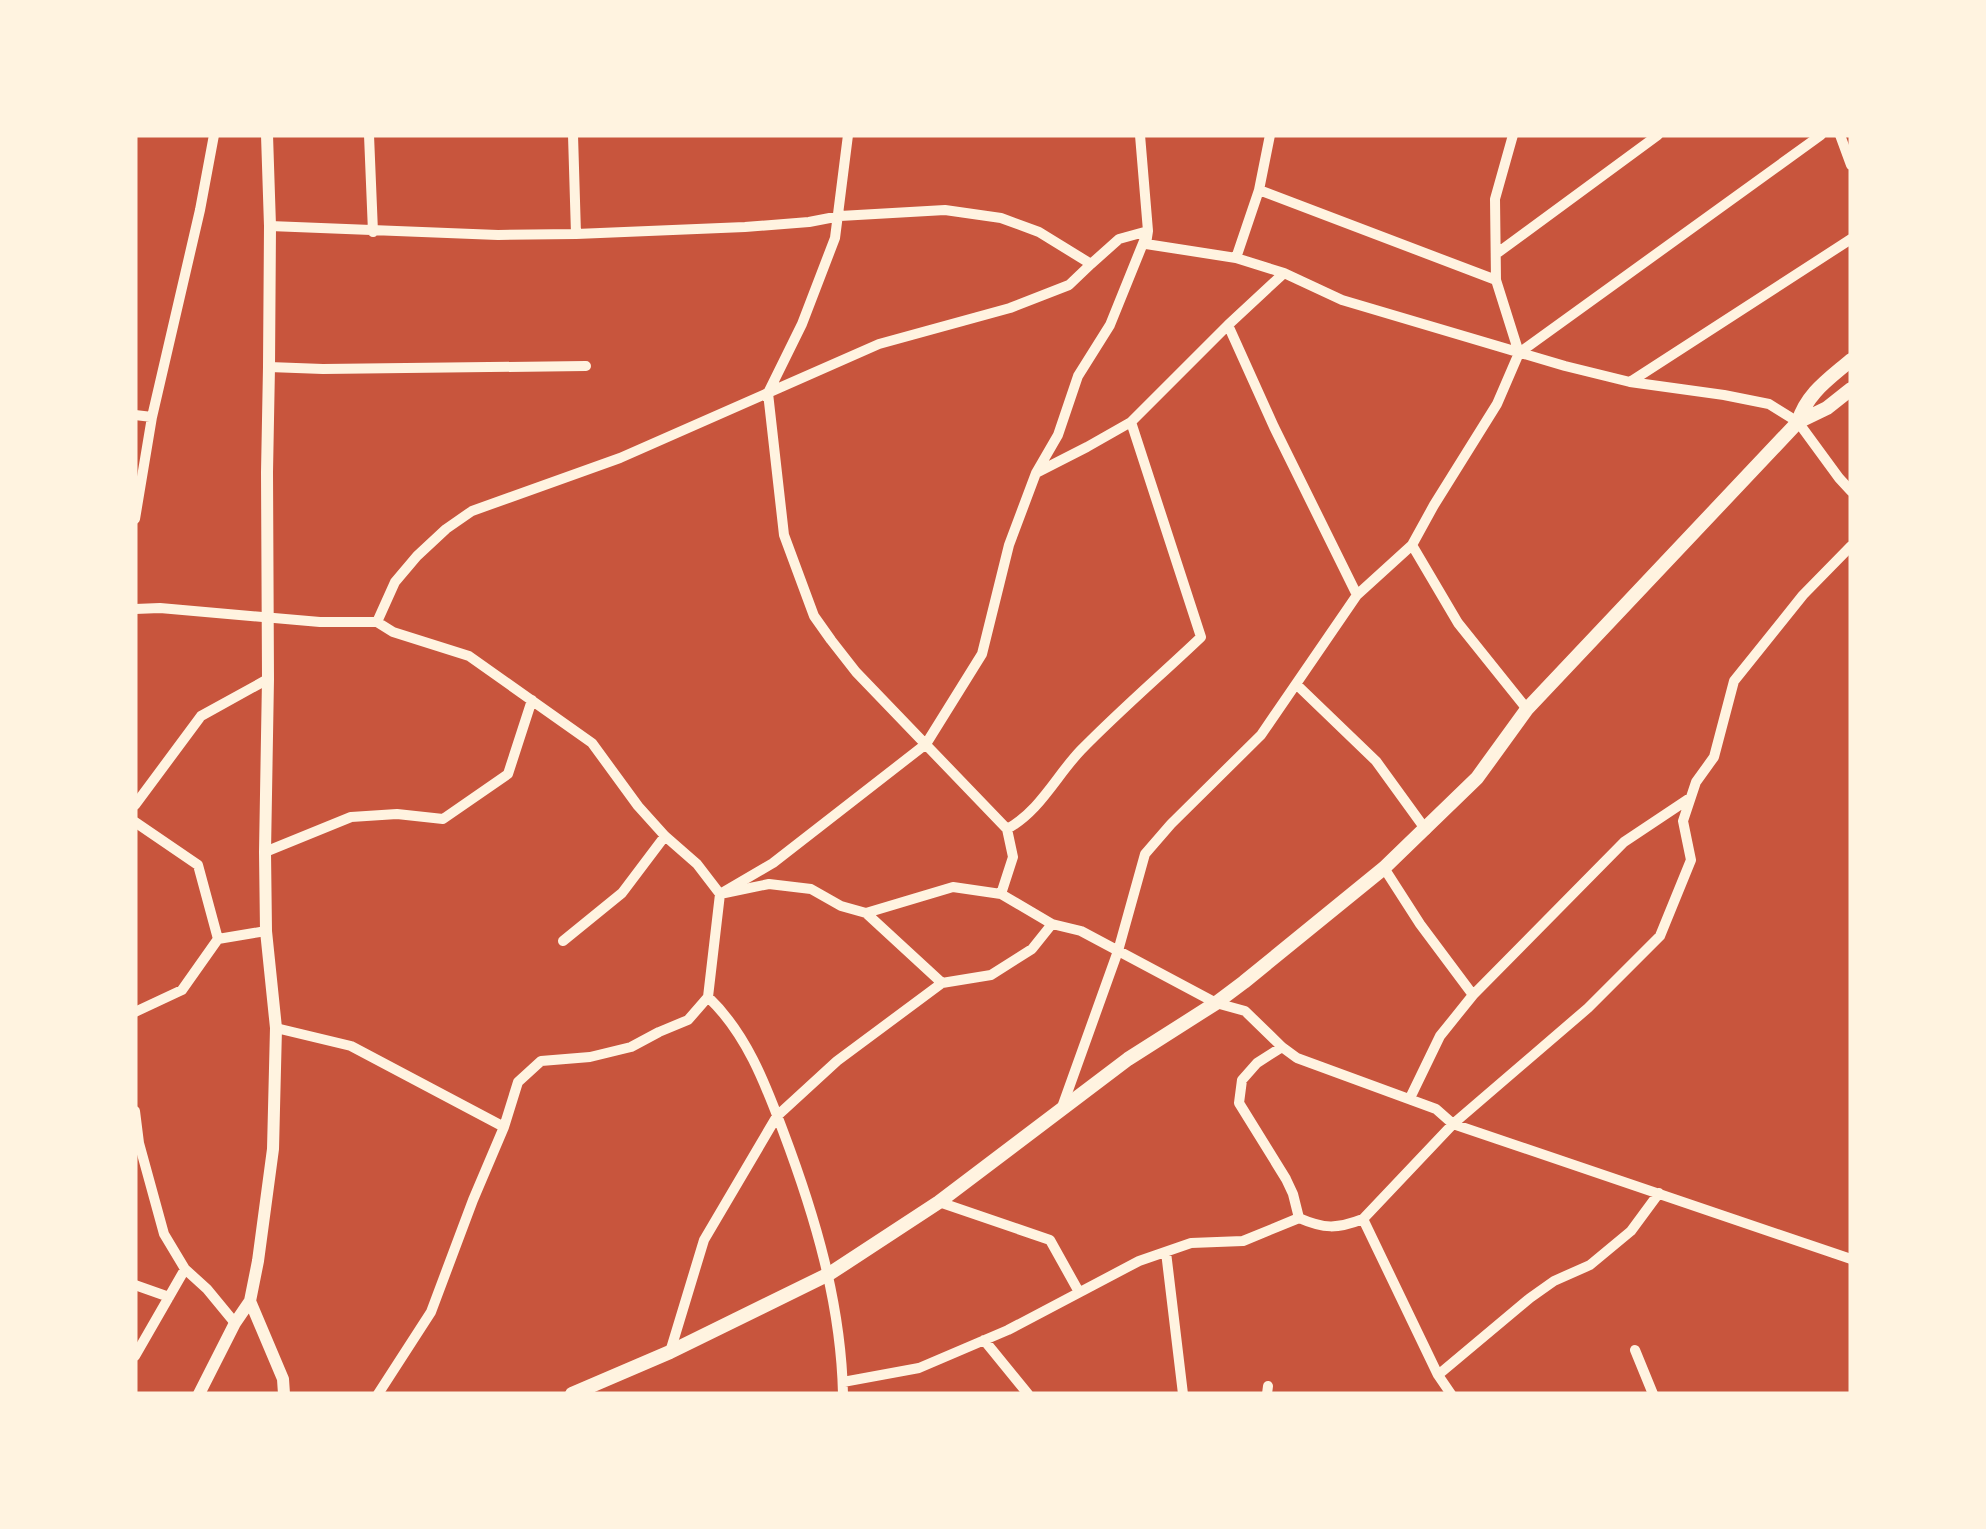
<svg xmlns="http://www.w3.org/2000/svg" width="1986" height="1529" font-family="Rubik,sans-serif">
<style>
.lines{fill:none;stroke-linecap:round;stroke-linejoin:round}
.minor{stroke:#fff3e0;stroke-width:10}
.tertiary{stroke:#fff3e0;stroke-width:12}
.secondary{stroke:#fff3e0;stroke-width:14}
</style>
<rect width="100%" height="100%" fill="#c8553d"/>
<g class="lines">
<path class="minor" d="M369,135l4,97
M573,135l3,99
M848,135l-13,103 -33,86 -34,69 16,142 30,81 17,24 25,32 151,157
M1840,135l11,30
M1259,190l237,90
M270,226l228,9 78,-1 169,-7 64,-5 31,-6 105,-6 56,8 38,14 52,32 28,-25 29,-8 -2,13 90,14 48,15 58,27 223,66 65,16 94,13 45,9 29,18 41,56 12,13
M1496,254l162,-119
M1236,258l23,-68 11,-55
M1228,325l46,102 83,168
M1519,353l302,-218
M269,367l54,2 263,-3
M1630,382l221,-143
M135,415l17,2
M1038,472l49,-25 44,-25 97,-97 56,-52
M135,519l17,-102 48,-207 14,-75
M1412,545l46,78 69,86
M135,609l25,-1 160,14h57l18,-40 22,-26 29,-27 26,-18 148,-53 259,-114 131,-36 59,-23 22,-21
M377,622l16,10 76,24 123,87 46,63 27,30 32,28 23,30 49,-10 42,5 30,17 25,7 87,-26 48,7 51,30 29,7 135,72 29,8 37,36 15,11 139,51 17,15 398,135
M1297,685l79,76 50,69
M135,805l66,-89 67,-37
M135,822l63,43 20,74
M265,852l86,-35 46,-3 46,5 65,-45 24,-74
M1384,868l36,56 53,71
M1001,894l12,-37 -6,-28c33,-18 49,-53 74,-79 38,-39 80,-75 120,-113l-70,-215
M866,913l76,70
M563,941l59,-48 43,-57
M708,997c38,36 57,86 75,134 32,85 58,172 60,263
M135,1012l47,-22 36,-51 48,-8
M276,1028l75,18 153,81
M1282,1047l-25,16 -15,17 -3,23 47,76 7,15 6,24c25,11 38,11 64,1l75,156 13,19
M1410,1098l30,-62 33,-41 151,-153 66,-44
M1061,1110l57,-159 27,-97 26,-30 90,-89 96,-140 55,-50 22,-40 63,-101 22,-51 -23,-73 -1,-81 18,-64
M135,1111l4,32 25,91 21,35 22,20 28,34
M939,1202l111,38 29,52
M1363,1219l90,-95 135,-116 72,-72 31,-76 -8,-39 13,-39 18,-25 20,-76 69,-86 48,-49
M1166,1252l17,142
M135,1285l34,12
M984,1340l44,54
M1635,1350l18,44
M670,1352l34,-112 73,-124 60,-55 105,-78 49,-8 41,-26 20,-25
M135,1356l50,-87
M1438,1375l92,-77 24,-17 36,-16 41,-34 28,-38
M843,1382l76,-14 89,-38 131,-69 52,-18 52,-2 56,-23
M378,1394l53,-82 42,-112 31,-73 14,-45 23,-21 49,-4 41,-10 28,-15 29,-12 20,-23 12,-103 53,-31 153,-119 56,-90 27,-109 27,-72 22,-38 20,-59 32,-51 38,-94 -8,-96
M1267,1394l1,-8"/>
<path class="tertiary" d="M267,135l3,91 -1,141 -2,105 1,207 -3,173 1,79 10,97 -3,121 -15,112 -8,40 33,78 1,15
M199,1394l36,-71 15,-22"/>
<path class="secondary" d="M1798,422c9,-29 31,-43 53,-62
M572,1394l98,-42 159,-78 110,-72 189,-143 88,-56 28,-21 140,-114 93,-90 50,-69 271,-287 29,-14 24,-19"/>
</g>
<rect width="1986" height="1529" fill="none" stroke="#fff3e0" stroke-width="275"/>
</svg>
